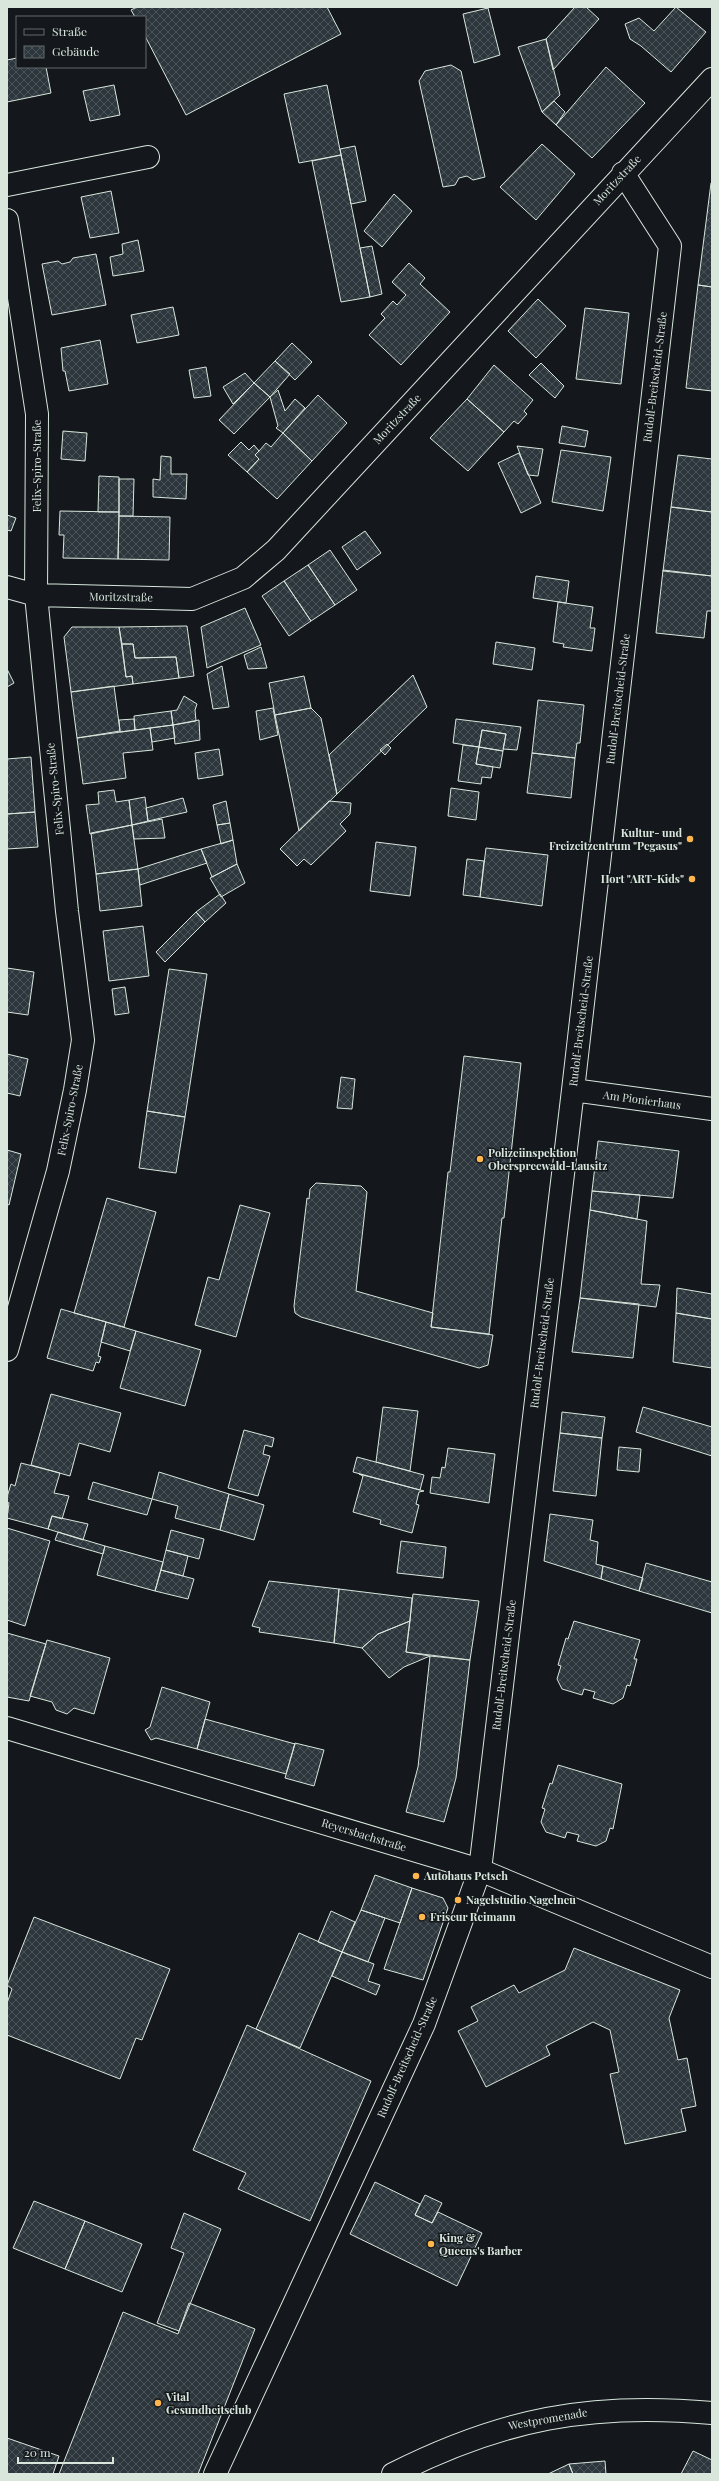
<svg xmlns="http://www.w3.org/2000/svg" width="719" height="2481" font-family="'Playfair Display',serif">
<style>
.building{fill:url(#building-cross-hatch);stroke:#d8e6dc}
.lines{fill:none;stroke-linecap:round;stroke-linejoin:round}
.street-casing{stroke:#d8e6dc;stroke-width:24}
.secondary-casing{stroke:#d8e6dc;stroke-width:24}
.street{stroke:#14181c;stroke-width:22}
.secondary{stroke:#14181c;stroke-width:22}
.poi-dot{fill:#ffb74d;stroke:#14181c;stroke-width:1.5}
.labels{text-anchor:middle;stroke-width:3;stroke-linejoin:round;paint-order:stroke}
.street-label{font-size:11px;fill:#d8e6dc;stroke:#14181c}
.poi-label{font-size:11px;font-weight:bold;fill:#d8e6dc;stroke:#14181c;text-anchor:start}
</style>
<defs>
<pattern id="building-cross-hatch" width="8" height="8" patternUnits="userSpaceOnUse"><rect width="8" height="8" fill="#2c363c"/><path d="M0 0l8 8M0 8l8-8" fill="none" stroke="#4a5358"/></pattern>
</defs>
<rect width="100%" height="100%" fill="#14181c"/>
<path class="building" d="M137,7h190l14,27 -155,81 -41,-79v-19h-10l-4,-7z
M575,7h11l13,12 -46,51 -7,-31z
M676,7l30,25 -35,40 -30,-26 -11,-7 -5,-15 14,-6 15,13z
M488,8l12,47 -26,8 -11,-49z
M546,39l14,56 -18,17 -24,-65z
M17,58v9h29l5,26 -44,9v-42z
M451,65l10,6 24,106 -12,3 -6,-4 -8,2 -4,7 -12,2 -24,-106 6,-10z
M606,67l39,36 -53,55 -36,-33z
M114,85l6,30 -30,6 -7,-30z
M327,85l14,70 -42,8 -15,-69z
M554,101l11,11 -9,13 -14,-13z
M542,144l33,30 -39,46 -36,-33z
M355,146l11,55 -15,3 -11,-55z
M341,155l29,142 -29,5 -29,-141z
M711,183h1v104l-14,-2z
M111,191l8,42 -29,5 -9,-41z
M394,194l18,17 -30,36 -18,-16z
M138,240l6,31 -31,5 -3,-19 13,-3 -1,-10z
M372,246l10,48 -12,3 -10,-49z
M96,254l10,51 -54,10 -10,-51 16,-3 4,3 8,-2 3,-4z
M409,263l16,15 -5,6 30,28 -49,53 -32,-30 16,-17 -4,-4 12,-13 4,4 9,-10 -14,-13z
M698,285l14,2v104l-26,-3z
M538,299l28,27 -30,32 -28,-27z
M173,307l6,28 -42,8 -6,-28z
M585,308l44,5 -8,71 -45,-5z
M100,340l8,44 -39,7 -4,-20h-2l-2,-23z
M292,343l20,19 -17,18 -20,-19z
M275,361l15,13 -20,23 -16,-14z
M541,363l23,23 -9,12 -26,-23z
M494,365l39,35 -9,11 3,3 -9,10 -4,-3 -10,11 -37,-33z
M206,367l5,29 -17,2 -5,-28z
M245,373l9,10 -21,21 -10,-17z
M254,383l16,14 -36,37 -15,-14z
M278,390l7,21 10,-12 10,9 -22,25 -7,-5 2,-2 -8,-29z
M318,395l29,28 -35,38 -29,-28z
M467,399l37,33 -36,39 -38,-33z
M562,426l26,5 -3,16 -26,-4z
M63,431l24,2 -2,28 -24,-2z
M283,433l29,28 -35,38 -30,-27 12,-13 -4,-4 4,-4 7,-8 5,4z
M241,442l8,8 5,-5 5,6 -4,4 4,4 -12,13 -19,-17z
M517,446l26,3 -5,27 -10,-1z
M561,450l50,7 -8,54 -51,-9z
M519,453l22,50 -20,10 -23,-50z
M678,455l34,4v53l-41,-5z
M161,456l10,1v17h16l-1,25 -33,-2v-18l7,1z
M99,476l20,1v35h-21z
M119,479h15l-1,37h-14z
M671,507l41,5v64l-49,-5z
M60,511l59,1 -1,47 -55,-1 1,-23h-5z
M7,515l9,3 -5,13 -4,-1z
M119,516l51,1 -1,43 -51,-1z
M365,531l16,22 -24,17 -15,-23z
M330,550l27,40 -22,15 -27,-40z
M308,565l27,40 -24,16 -27,-40z
M663,570l49,6v35h-5l-3,27 -48,-5z
M536,576l33,5 -3,22 -33,-5z
M284,581l27,40 -22,15 -27,-40z
M558,602l35,5 -3,21h5l-3,23 -29,-4 1,-3 -11,-2z
M245,608l16,37 -54,23 -6,-41z
M187,626l7,50 -15,2 -3,-21 -41,1 -2,-14h-11l-3,-17z
M72,627h47l7,50 6,-1 1,8 -62,8 -7,-55z
M496,642l39,6 -3,22 -39,-6z
M122,644h11l2,14 41,-1 3,21 -46,6 -1,-8 -6,1z
M261,647l6,21 -19,1 -4,-14z
M222,666l7,41 -16,2 -6,-35z
M7,669l7,14 -7,4z
M413,675l14,32 -90,87 -8,-39z
M304,676l7,32 -36,7 -6,-32z
M114,686l6,45 -43,7 -6,-46z
M184,696l13,8 -2,6 1,11 -23,4 -2,-14 6,-1z
M538,700l46,5 -4,38h-3l-2,15 -43,-5z
M273,708l5,27 -18,5 -4,-29z
M311,708l10,10 16,76 -38,37 -24,-116z
M171,711l2,14 -38,5 -1,-14z
M134,719l1,11 -15,2 -1,-12z
M456,719l65,8 -4,23 -14,-1 3,-15 -24,-4 -3,17 -26,-4z
M199,720l1,20 -25,4 -2,-19z
M173,725l2,13 -23,4 -2,-14z
M150,728l3,22 -30,3 3,25 -43,6 -6,-46z
M482,730l24,4 -3,17 -24,-4z
M387,744l4,4 -6,7 -5,-5z
M463,745l16,2 -3,17 17,3 -2,11 -9,-1 -1,7 -23,-3z
M479,747l24,4 -3,17 -24,-4z
M219,749l4,26 -25,4 -3,-26z
M532,753l43,5 -4,40 -44,-5z
M31,757l4,55 -28,2v-55z
M451,788l28,4 -3,28 -28,-4z
M114,790l2,12 13,-2 3,25 -42,9 -4,-29 13,-1 -1,-12z
M145,797l3,24 -16,4 -3,-25z
M183,798l4,14 -39,9 -2,-13z
M226,801l4,22 -13,2 -4,-20z
M329,801l22,2 -1,11 -10,10 6,7 -35,34 -7,-6 -7,7 -17,-17z
M35,812l3,35 -31,2v-35z
M162,819l3,19 -31,1 -2,-14z
M230,823l3,17 -12,4 -4,-19z
M132,825l6,44 -42,5 -5,-41z
M233,840l4,24 -25,13 -11,-28z
M376,842l40,5 -6,49 -40,-5z
M486,848l62,7 -6,51 -62,-9z
M201,849l6,14 -67,22 -2,-16z
M467,859l17,2 -4,36 -17,-2z
M237,864l8,19 -24,14 -11,-19z
M138,869l4,37 -42,5 -4,-37z
M220,894l6,9 -21,19 -9,-10z
M196,912l9,10 -40,40 -9,-10z
M143,926l6,50 -40,5 -6,-50z
M7,968l27,4 -6,43 -21,-3z
M169,969l38,5 -22,143 -38,-6z
M125,987l4,26 -14,2 -3,-26z
M7,1054l21,5 -8,37 -13,-3z
M464,1056l57,7 -17,155h-2l-13,116 -58,-7 17,-155h2z
M341,1077l14,2 -3,30 -15,-1z
M147,1111l38,6 -9,56 -37,-5z
M598,1141l81,10 -6,47 -81,-7z
M7,1150l14,4 -12,51 -2,-1z
M316,1183l45,3 6,6 -11,99 77,22 -2,14 62,8 -5,30 -9,3 -178,-51 -6,-4 -1,-7 13,-108 2,1 1,-10z
M592,1191l48,4 -3,24 -47,-9z
M107,1198l49,14 -32,115 -50,-14z
M240,1205l30,8 -34,124 -41,-12 13,-48 11,3z
M590,1210l57,11 -6,63 19,1 -4,22 -76,-9z
M677,1288l35,6v25l-36,-6z
M580,1298l59,6 -6,54 -61,-6z
M61,1309l45,13 -8,34 3,1 -2,6 -3,-1 -3,9 -46,-13z
M676,1313l36,6v49l-39,-6z
M106,1322l30,9 -6,20 -29,-9z
M136,1331l65,19 -16,56 -65,-18z
M51,1394l70,19 -11,39 -31,-9 -9,33 -39,-11z
M383,1407l35,4 -8,60 -34,-9z
M643,1407l69,20v29l-76,-24z
M562,1412l43,5 -3,21 -42,-5z
M244,1430l30,8 -2,9 -7,-2 -2,9 7,2 -12,40 -30,-8z
M560,1433l42,5 -6,58 -43,-5z
M619,1447l22,2 -2,23 -22,-2z
M448,1448l47,6 -6,49 -59,-10 2,-16 8,1 2,-11 3,1z
M357,1457l67,18 -4,15 -67,-18z
M21,1463l39,10 -6,20 15,3 -7,23 -10,-3 -4,13 -41,-11 2,-15 -2,-1v-5l4,-13 4,2z
M159,1472l70,22 -9,36 -45,-12 3,-12 -26,-7z
M359,1474l65,17 -5,1 -3,12 3,1 -7,28 -32,-9 1,-4 -28,-8 10,-36z
M93,1482l59,17 -5,16 -59,-16z
M229,1494l35,11 -10,35 -34,-10z
M550,1514l43,6 -3,20 8,2 -2,22 7,2 -2,13 -57,-18z
M52,1516l36,8 -5,16 -35,-11z
M7,1528l43,13 -25,85 -18,-6z
M171,1530l33,9 -5,20 -33,-9z
M58,1532l47,14 -2,8 -48,-14z
M401,1541l45,6 -3,31 -46,-5z
M105,1546l58,16 -8,29 -58,-16z
M166,1550l22,6 -5,20 -22,-6z
M646,1563l66,19v31l-73,-22z
M603,1566l40,12 -4,13 -38,-12z
M161,1570l33,9 -6,20 -33,-8z
M269,1581l70,8 -5,54 -75,-11 1,-4 -8,-2z
M339,1589l73,9 -2,23 -32,13 -16,14 -28,-5z
M413,1594l66,7 -9,59 -64,-8z
M410,1621l-4,31 24,4 -26,11 -15,11 -27,-30 16,-14z
M574,1621l66,19 -6,19h3l-7,27 -3,-1 -4,13 -10,6 -20,-6 2,-6 -11,-3 -2,6 -20,-6 -5,-10 4,-13 -3,-1 8,-27 2,1z
M7,1633l39,11 -17,57 -22,-4z
M47,1640l63,18 -16,56 -20,-6 -7,6 -11,-4 -4,-8 -22,-6z
M430,1656l40,4 -14,118 -12,44 -38,-10 12,-45z
M162,1687l48,15 -13,47 -41,-11 -5,2 -6,-10 5,-3z
M205,1719l90,25 -9,30 -89,-25z
M295,1743l29,7 -10,36 -29,-8z
M558,1765l64,19 -9,45 -3,-1 -4,13 -10,5 -19,-5 2,-6 -12,-3 -2,6 -19,-6 -5,-10 4,-13 -3,-1 8,-25 2,1z
M375,1875l37,13 -12,35 -39,-13z
M412,1888l31,10 5,10 -25,72 -39,-11z
M361,1910l24,8 -17,44 -26,-10z
M331,1911l24,11 -13,30 -24,-10z
M34,1917l136,52 -28,71 -6,-2 -16,41 -113,-44v-32l5,-14 -5,-4z
M299,1933l43,19 -42,96 -44,-19z
M574,1948l106,42 -11,28 9,42 9,-2 9,48 -15,3 5,22 -61,13 -15,-70 9,-2 -9,-42 -17,-8 -47,24 4,9 -64,32 -28,-56 20,-10 -7,-14 43,-22 5,8 46,-23z
M342,1952l32,12 -6,17 12,4 -4,10 -44,-19z
M247,2025l124,56 -61,140 -72,-32 8,-16 -53,-23z
M375,2182l45,22 -5,11 17,8 6,-11 44,21 -25,53 -107,-52z
M425,2195l17,8 -10,20 -17,-8z
M34,2201l51,20 -20,48 -52,-21z
M184,2213l37,16 -42,102 -22,-8 27,-70 -13,-5z
M85,2221l57,23 -20,48 -57,-23z
M189,2303l66,26 -57,145h-139l64,-162 55,22z
M7,2438l52,18 -6,18h-46z
M693,2451l19,9v14h-31z
M605,2461l1,13h-33l-4,-10z
M569,2464l4,10h-25z"/>
<g class="lines">
<g class="street-casing">
<path id="street" d="M7,185l141,-28
M7,220l30,194 -1,181 31,316 16,129 -8,50 -17,81 -51,179
M7,587l29,8 156,4 51,-21 33,-28 436,-471
M573,1090l139,19
M7,1728l473,142 232,97
M215,2474l209,-450 56,-154 93,-780 97,-844 -47,-73"/>
</g>
<g class="secondary-casing">
<path id="secondary" d="M393,2474c109,-55 197,-72 319,-61"/>
</g>
<use href="#street" class="street"/>
<use href="#secondary" class="secondary"/>
</g>
<g class="poi-dot">
<circle cx="690" cy="839" r="4"/>
<circle cx="692" cy="879" r="4"/>
<circle cx="480" cy="1159" r="4"/>
<circle cx="416" cy="1876" r="4"/>
<circle cx="458" cy="1900" r="4"/>
<circle cx="422" cy="1917" r="4"/>
<circle cx="431" cy="2244" r="4"/>
<circle cx="158" cy="2403" r="4"/>
</g>
<g class="labels">
<g class="street-label">
<text transform="translate(617 180) rotate(-47)" y="4">Moritzstraße</text>
<text transform="translate(655 377) rotate(-83)" y="4">Rudolf-Breitscheid-Straße</text>
<text transform="translate(397 419) rotate(-47)" y="4">Moritzstraße</text>
<text transform="translate(37 466) rotate(-90)" y="4">Felix-Spiro-Straße</text>
<text transform="translate(121 597) rotate(1)" y="4">Moritzstraße</text>
<text transform="translate(618 699) rotate(-83)" y="4">Rudolf-Breitscheid-Straße</text>
<text transform="translate(55 789) rotate(-96)" y="4">Felix-Spiro-Straße</text>
<text transform="translate(581 1021) rotate(-83)" y="4">Rudolf-Breitscheid-Straße</text>
<text transform="translate(642 1100) rotate(8)" y="4">Am Pionierhaus</text>
<text transform="translate(70 1110) rotate(-79)" y="4">Felix-Spiro-Straße</text>
<text transform="translate(542 1343) rotate(-83)" y="4">Rudolf-Breitscheid-Straße</text>
<text transform="translate(504 1665) rotate(-83)" y="4">Rudolf-Breitscheid-Straße</text>
<text transform="translate(364 1835) rotate(17)" y="4">Reyersbachstraße</text>
<text transform="translate(407 2057) rotate(-66)" y="4">Rudolf-Breitscheid-Straße</text>
<text transform="translate(548 2419) rotate(-10)" y="4">Westpromenade</text>
</g>
<g class="poi-label">
<text x="682" y="837" text-anchor="end">Kultur- und<tspan x="682" dy="13">Freizeitzentrum "Pegasus"</tspan></text>
<text x="684" y="883" text-anchor="end">Hort "ART-Kids"</text>
<text x="488" y="1157">Polizeiinspektion<tspan x="488" dy="13">Oberspreewald-Lausitz</tspan></text>
<text x="424" y="1880">Autohaus Petsch</text>
<text x="466" y="1904">Nagelstudio Nagelneu</text>
<text x="430" y="1921">Friseur Reimann</text>
<text x="439" y="2242">King &amp;<tspan x="439" dy="13">Queens's Barber</tspan></text>
<text x="166" y="2401">Vital<tspan x="166" dy="13">Gesundheitsclub</tspan></text>
</g>
</g>
<rect width="719" height="2481" fill="none" stroke="#d8e6dc" stroke-width="16"/>
<rect x="16" y="16" width="130" height="52" fill="#14181c" stroke="#626a69"/>
<rect x="24" y="29" width="20" height="6" fill="#14181c" stroke="#626a69"/>
<text x="52" y="36" font-size="12" fill="#d8e6dc">Straße</text>
<rect x="24" y="46" width="20" height="12" fill="url(#building-cross-hatch)" stroke="#626a69"/>
<text x="52" y="56" font-size="12" fill="#d8e6dc">Gebäude</text>
<path d="M18 2457v6h95v-6" fill="none" stroke="#d8e6dc" stroke-width="2"/>
<text x="24" y="2457" font-size="12" fill="#d8e6dc" stroke="#14181c" stroke-width="3" paint-order="stroke">20 m</text>
</svg>
